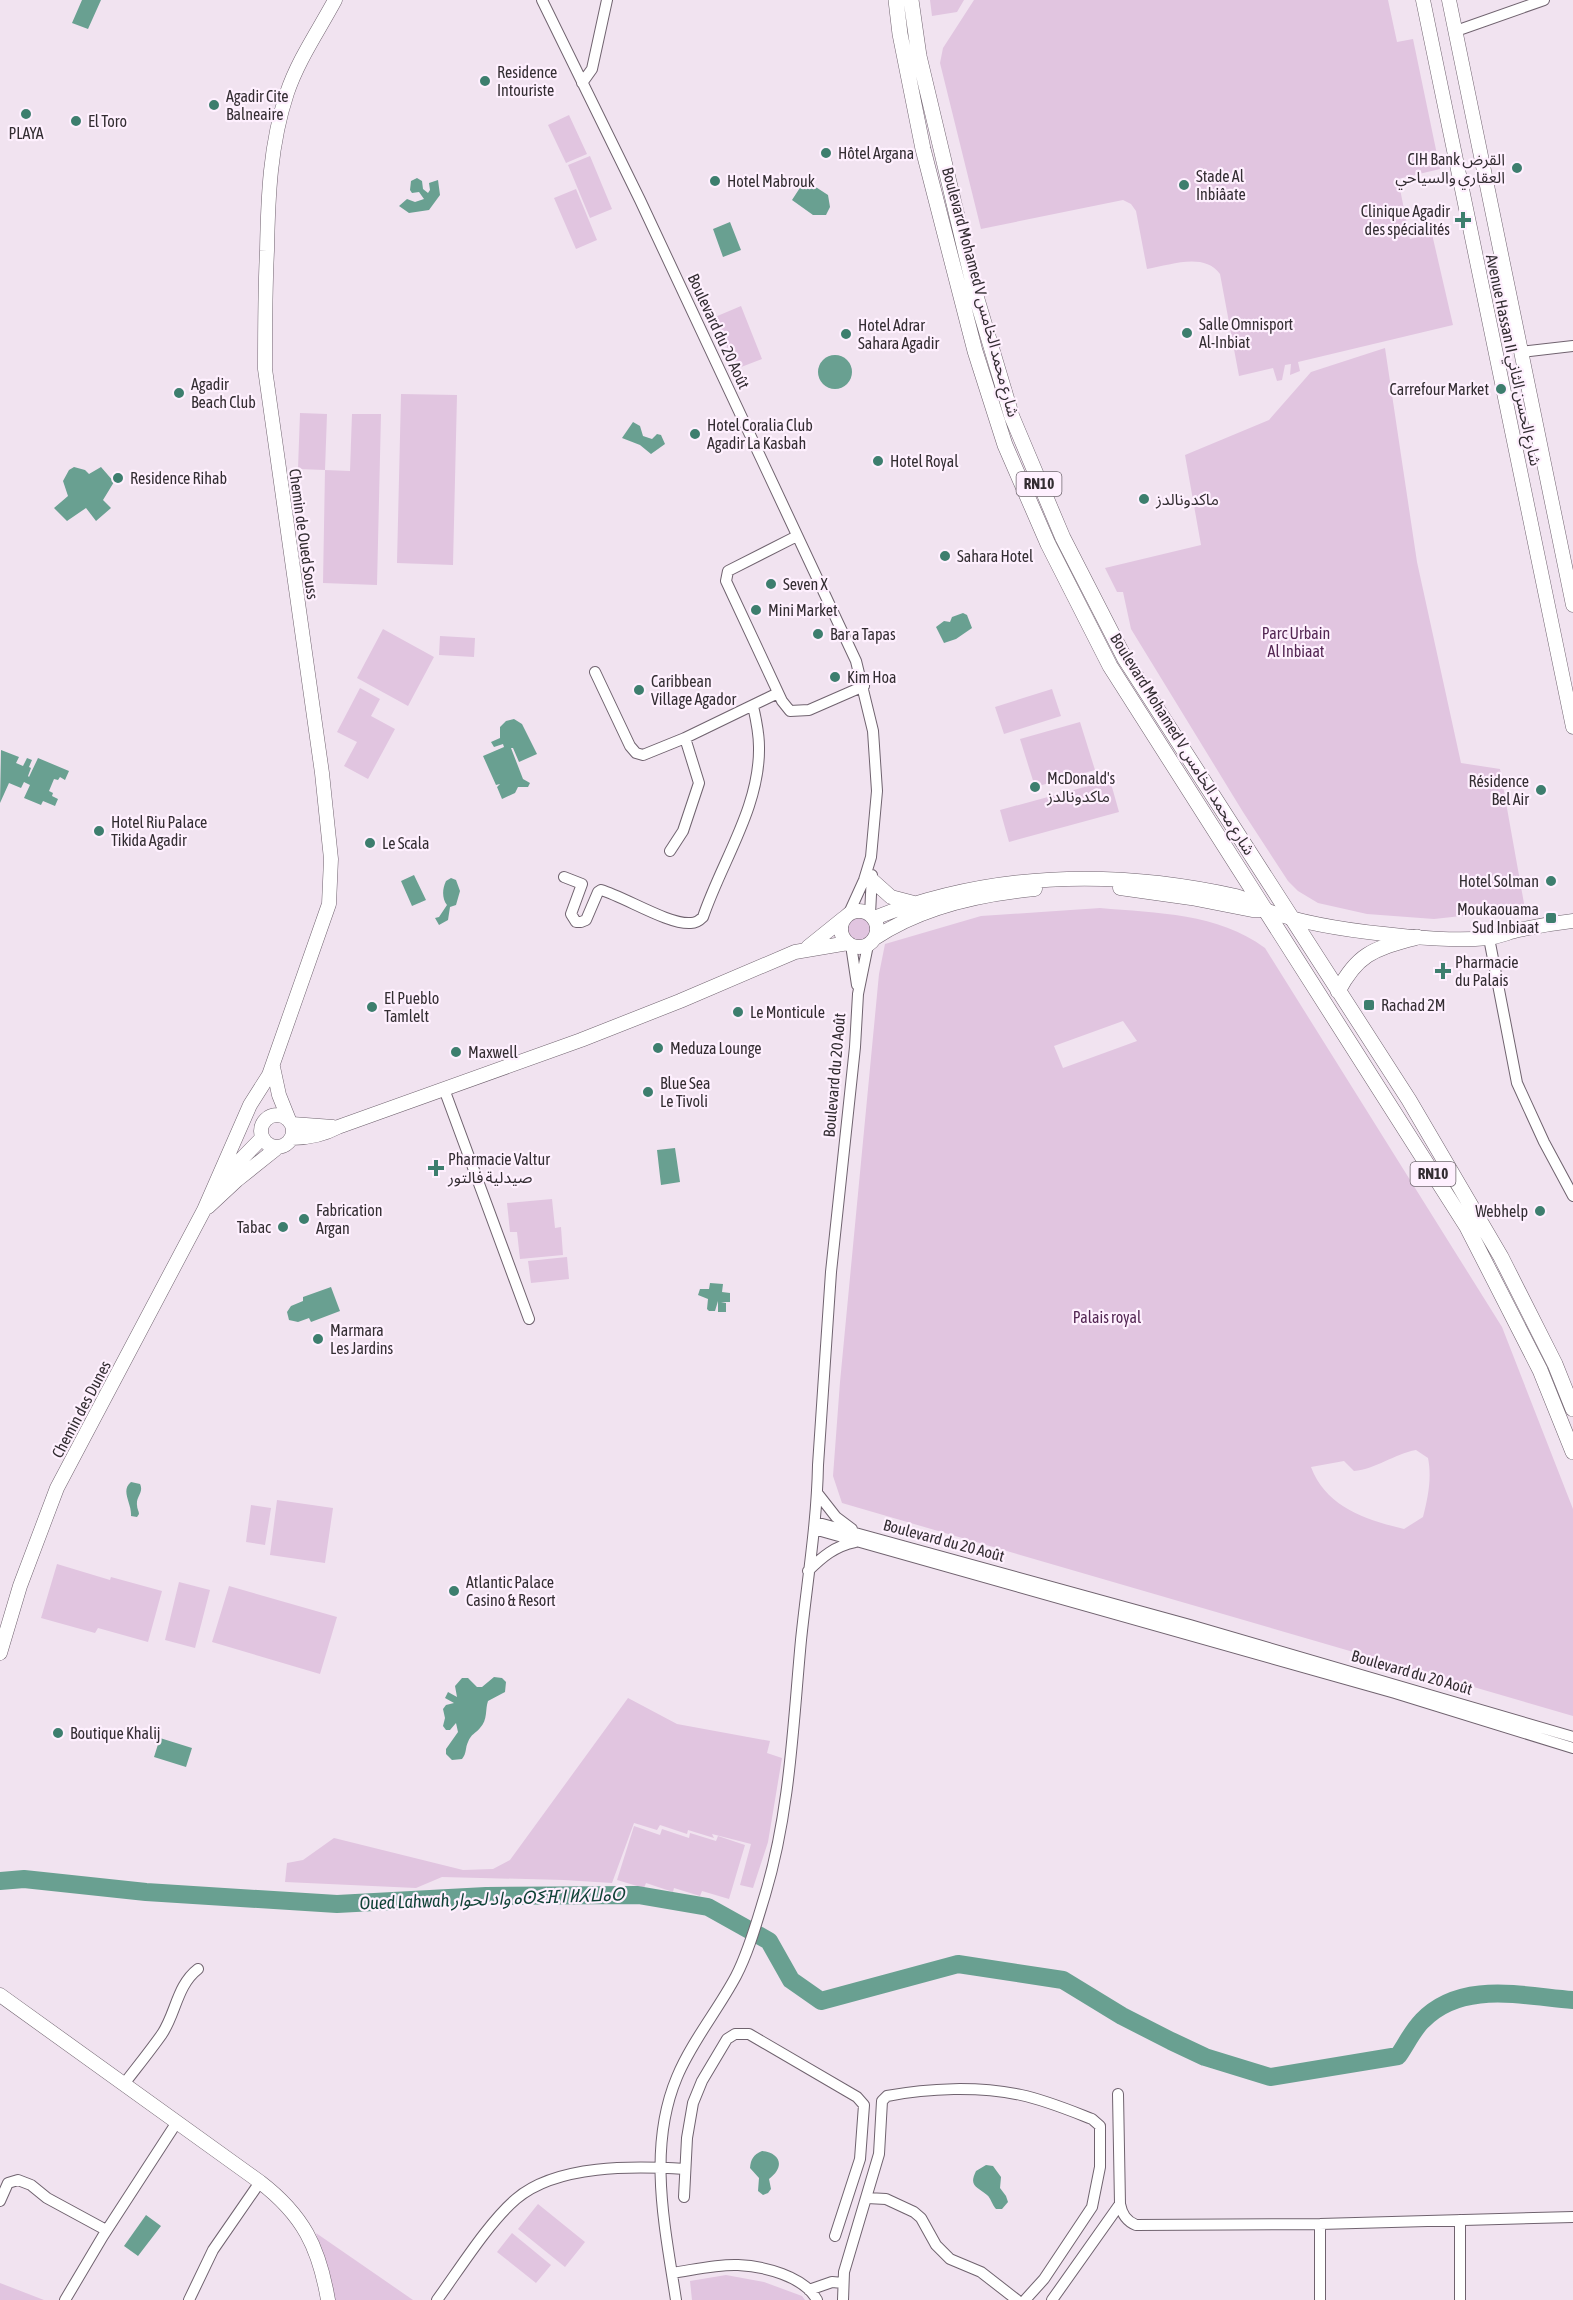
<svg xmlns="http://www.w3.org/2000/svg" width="1573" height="2300" font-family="'Asap Condensed','Noto Sans Arabic','Noto Sans Tifinagh',sans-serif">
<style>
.green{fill:#e1c5e0;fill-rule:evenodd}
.water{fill:#69a091}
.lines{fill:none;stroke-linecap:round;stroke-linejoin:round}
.river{stroke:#69a091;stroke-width:18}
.street-casing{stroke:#70636f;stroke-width:12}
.secondary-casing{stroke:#70636f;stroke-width:15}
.primary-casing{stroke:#70636f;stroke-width:16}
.street{stroke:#fff;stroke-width:10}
.secondary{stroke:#fff;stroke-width:14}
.primary{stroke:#fff;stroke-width:15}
.poi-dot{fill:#3d7e6e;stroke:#fef0fe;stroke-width:2}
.labels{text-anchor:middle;stroke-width:4.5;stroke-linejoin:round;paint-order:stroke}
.shield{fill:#fef0fe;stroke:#70686f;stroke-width:1.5}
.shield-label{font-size:15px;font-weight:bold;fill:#332d32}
.poi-label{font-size:16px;fill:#332d32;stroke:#fef0fe;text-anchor:start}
.street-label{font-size:16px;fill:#332d32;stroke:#fef0fe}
.park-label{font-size:16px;fill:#532653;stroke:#fef0fe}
.water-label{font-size:18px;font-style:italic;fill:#104237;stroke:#fef0fe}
</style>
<rect width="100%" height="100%" fill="#f1e3f0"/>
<path class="green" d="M930,0h34l-7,12 -25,4z
M974,0h414l9,42 16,-3 27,130 -42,10 12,60 22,-5 21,91 -155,37 2,9 -10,4 1,-11 -6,1 -3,15 -5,1 -4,-13 -34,8 -19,-102c-16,-22 -49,-9 -73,-5l-11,-58 -5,-7 -8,-4 -142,29 -41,-166 3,-15z
M569,115l18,39 -21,9 -18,-38z
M590,156l22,53 -22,9 -22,-53z
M576,189l21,51 -21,9 -22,-51z
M741,306l21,53 -26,10 -21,-52z
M1385,348l32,214 44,201 39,6 25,140 -91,10 -67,-5 -49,-11 -20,-12 -10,-10 -45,-69 -112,-183 -8,-37h-6l-12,-24 96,-23 -16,-90 84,-35 42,-48z
M401,394l56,1 -4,170 -56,-2z
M300,413l27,1 -2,56 25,1 2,-57h29l-4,171 -54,-2 2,-113 -27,-1z
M383,629l51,28 -26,49 -51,-28z
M440,636l35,2 -1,19 -35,-2z
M360,688l20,11 -9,17 24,13 -27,50 -24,-13 13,-24 -20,-10z
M1052,689l9,27 -57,18 -9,-27z
M1080,722l15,48 -60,17 -15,-48z
M1110,780l9,32 -110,30 -9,-32z
M1100,908c57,5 118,5 165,40l237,379 71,182v207l-731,-213 -9,-27 7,-94 39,-408 6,-30 96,-28zM1123,1021l14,20 -74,27 -9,-22zM1416,1450l12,8c4,20 0,39 -5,59l-19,12c-38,-9 -78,-22 -93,-62l33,-6 10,10c22,-2 40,-17 62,-21z
M847 929a12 12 0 1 1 24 0a12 12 0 1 1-24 0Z
M552,1199l3,29 6,-1 2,28 -43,4 -3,-27h-7l-3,-29z
M567,1257l2,22 -38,4 -3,-22z
M277,1500l56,8 -8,55 -55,-8z
M251,1505l20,3 -6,37 -19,-3z
M57,1564l53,16 1,-3 51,14 -14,51 -50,-14 -3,5 -54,-15z
M179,1582l31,8 -15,58 -30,-8z
M229,1586l108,31 -17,57 -108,-32z
M628,1698l49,26 93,17 -3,12 15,5 -14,84 -15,46 -13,-3 11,-41 -39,-10 2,4 -26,-8 -1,4 -27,-9 -3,5 -23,-7 -22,60 -48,-3 -122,-3 -26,11 -131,-6 2,-19 16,-3 31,-22 129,32 30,-1 17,-9z
M634,1826l26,9 2,-6 27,9 1,-5 26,8 2,-5 27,9 -16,54 -27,-8 -2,5 -26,-8 -1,4 -27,-9 -2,5 -27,-8z
M538,2204l47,38 -20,25 -47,-38z
M316,2233l97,67h-79z
M512,2233l39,32 -15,18 -39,-31z
M726,2275l38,7 38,14 3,4h-113l-2,-19z
M0,2283l44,17h-44z"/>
<path class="water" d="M82,0h19l-13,29 -16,-6z
M417,178l5,3 1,8 5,4 2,-3 -1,-7 9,-3 2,15 -11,15 -20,3 -10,-7 8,-7 8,3 9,-3 -5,-7 -7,1 -2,-3 1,-9z
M805,180l23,15 2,12 -4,8h-13l-21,-15z
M730,222l11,28 -18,7 -10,-28z
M818 372a17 17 0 1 1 34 0a17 17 0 1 1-34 0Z
M633,422l7,4 3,10 9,3 5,-5 4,1 4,9 -14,10 -11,-9 -18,-7z
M74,467l11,3 4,4 12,-7 13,15 -11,18 8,8 -15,13 -10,-13 -19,13 -13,-13 14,-12 -5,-15 6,-11z
M963,613l4,2 5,13 -16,11 -12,4 -8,-16 8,-6 6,1 2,-5z
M514,719l8,5 15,30 -18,8 -6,-14h-2l12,31 7,4 -2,4h-10l-3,6 -13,6 -5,-12 3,-3 -4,1 -13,-29 21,-9 -1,-3 -9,3 -3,-5 9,-4v-11l6,-6z
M1,750l18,7 -3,6 7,3 4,-8 5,2 -3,7 2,1 -3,8 1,1 9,-19 31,13 -4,9 -5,-3 -2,3 -4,-1 -5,12 4,2 -1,3 6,3 -3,7 -12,-5 -2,4 -17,-7 6,-13 -6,-3 -3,6 -12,-5 -9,20z
M414,875l12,25 -14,6 -11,-25z
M451,878l5,2 4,11 -4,14 -6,2 -2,13 -9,5 -4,-7 4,-1 8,-12c-5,-6 -5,-16 -1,-24z
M675,1148l5,34 -19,3 -4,-35z
M710,1283l13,1 -1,8 8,1v9h-9l5,1v9h-8v-11l-3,10h-6l-2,-2 1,-10 -10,-4 2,-6h9z
M331,1287l9,24 -29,11 -2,-4 -11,4 -9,-2 -2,-8 4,-6 12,-5v-4z
M131,1482l9,2c4,9 -4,12 -3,21 0,4 2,6 2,9l-2,3 -6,-1c1,-13 -11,-25 0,-34z
M494,1677l8,1 4,4 -1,10 -17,9c-3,8 0,19 -8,27 -4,5 -9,6 -12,14 -3,6 -1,11 -6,17l-10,1 -6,-6v-5l12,-17 -2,-9 -6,7h-4l-3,-4 2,-8 -2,-9 3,-4 8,-2 -9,-5 3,-6 9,5 -2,-11 7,-8h6l9,9h5z
M160,1738l32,10 -6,19 -32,-10z
M762,2151c19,2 23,16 7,28l2,10 -3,4 -5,2 -5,-4 1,-13 -9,-10c1,-9 3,-13 12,-17z
M986,2165l7,1 8,11 -1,11 6,8 2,6 -6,7h-6c-4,-4 -5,-11 -9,-14 -9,-8 -19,-8 -11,-24z
M146,2215l15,11 -23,30 -14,-10z"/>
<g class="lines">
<path class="river" d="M0,1881l24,-2 122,13 191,12 149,-8 152,-1 70,12 61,34 22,39 30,21 137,-37 105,16 59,36 49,25 34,16 65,20 128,-21c8,-11 14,-25 24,-35 39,-41 100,-25 151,-21"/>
<g class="street-casing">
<path id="street" d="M542,0l98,200 216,461 17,70 4,60 -6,66 -7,23 -15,33
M1456,31l88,-31
M582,83l10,-14 15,-69
M1521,352l52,-6
M797,536l-69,35 -2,10 56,120 8,10 19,-1 55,-24
M595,672l35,74 6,7 7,2 42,-17
M670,851l13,-20 16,-48 -14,-45 93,-45
M564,877l18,7 -11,30 5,8h5l5,-2 12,-28 3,-2c24,7 68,35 90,33 5,0 9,-3 12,-6 19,-56 57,-110 56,-170 0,-14 -3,-28 -6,-41
M870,914l2,-39
M1489,938l28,145 27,59 29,54
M851,945l6,40
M444,1089l85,230
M818,1494l18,23 16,12
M815,1522l375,103 383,112
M814,1529l581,164 178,55
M808,1571c14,-14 27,-25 47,-29
M124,2084c13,-17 26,-33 38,-50 14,-21 15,-49 36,-65
M1118,2094l2,110c2,10 6,17 16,21l184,-1 253,-7
M684,2197l3,-59 6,-35 9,-22 25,-42 8,-5h14l108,63 7,8 -4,54 -25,77
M867,2198l19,1 28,13 7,6 15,27 14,14 31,13 36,28
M0,2201l8,-18 10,-3 13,5 16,13 59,32
M1320,2224v76
M672,2273c21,-3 45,-9 66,-8 25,1 66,11 79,35
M809,2290l23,-8 11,1
M65,2300l38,-64 74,-114
M189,2300l24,-50 47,-68
M437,2300c22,-30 51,-77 79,-101 41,-35 118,-33 169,-30
M676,2300c-11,-73 -29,-152 1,-223 15,-36 41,-67 59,-101 13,-25 21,-55 29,-81 25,-83 28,-170 36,-255 6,-58 16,-117 17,-175l13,-193 24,-225 3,-53 10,-49
M843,2300l1,-28 35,-118 3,-53 5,-5c42,-8 91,-10 134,-1 24,5 48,15 71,24l8,7v41l-8,40 -48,72 -19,21
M1052,2300l68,-96
M1460,2300v-80"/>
</g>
<g class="secondary-casing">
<path id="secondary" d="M1423,0l150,727
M1449,0l124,605
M872,880l19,17 23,6
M1120,888l71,10 61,12h12
M841 929a18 18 0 1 1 36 0a18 18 0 1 1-36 0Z
M874,918c117,-46 240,-49 362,-22 12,3 21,10 32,15 37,13 78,19 116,23 30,4 75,7 104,4 11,-1 21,-6 31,-8 18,-4 36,-7 54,-9
M875,938c46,-31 106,-44 160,-49
M808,947l36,-29
M273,1067l6,28 10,25
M261 1131a16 16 0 1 1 32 0a16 16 0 1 1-32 0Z
M292,1124l41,3
M292,1138c17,0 31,-3 46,-11l243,-87 99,-39 115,-49 53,-9
M219,1182l43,-44
M208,1207l29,-27 40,-32
M0,1653l20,-67 37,-98 147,-278 46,-105 19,-30 60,-171 2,-45 -9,-86 -57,-404c0,-40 0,-79 2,-118 1,-54 3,-107 20,-158 11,-33 32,-63 48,-93
M0,1995l260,187c43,33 59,65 68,118"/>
</g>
<g class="primary-casing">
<path id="primary" d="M896,0l4,34 23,115 52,202 30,94 43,99 62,122 357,561 73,143 33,82
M911,0l8,56 57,240 36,121 51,121 62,121 284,441 92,157 54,107 18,45
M1338,991c21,-40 38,-42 79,-54"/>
</g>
<use href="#street" class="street"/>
<use href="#secondary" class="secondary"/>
<use href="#primary" class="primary"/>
</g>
<g class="poi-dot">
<circle cx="485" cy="81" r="6"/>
<circle cx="214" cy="105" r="6"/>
<circle cx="26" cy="114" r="6"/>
<circle cx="76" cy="121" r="6"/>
<circle cx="826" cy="153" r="6"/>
<circle cx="1517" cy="168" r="6"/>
<circle cx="715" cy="181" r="6"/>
<circle cx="1184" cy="185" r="6"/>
<path d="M1460 211h6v6h6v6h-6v6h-6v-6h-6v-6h6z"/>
<circle cx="1187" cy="333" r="6"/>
<circle cx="846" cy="334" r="6"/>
<circle cx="1501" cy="389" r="6"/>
<circle cx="179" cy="393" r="6"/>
<circle cx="695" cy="434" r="6"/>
<circle cx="878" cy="461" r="6"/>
<circle cx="118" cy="478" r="6"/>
<circle cx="1144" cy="499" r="6"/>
<circle cx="945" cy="556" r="6"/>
<circle cx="771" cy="584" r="6"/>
<circle cx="756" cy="610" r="6"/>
<circle cx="818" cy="634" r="6"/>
<circle cx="835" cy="677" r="6"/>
<circle cx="639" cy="690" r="6"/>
<circle cx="1035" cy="787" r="6"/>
<circle cx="1541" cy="790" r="6"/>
<circle cx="99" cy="831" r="6"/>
<circle cx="370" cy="843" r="6"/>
<circle cx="1551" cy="881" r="6"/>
<rect x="1545" y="912" width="12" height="12" rx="3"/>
<path d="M1440 962h6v6h6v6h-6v6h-6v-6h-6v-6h6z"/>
<rect x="1363" y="999" width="12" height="12" rx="3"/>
<circle cx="372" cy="1007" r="6"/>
<circle cx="738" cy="1012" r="6"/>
<circle cx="658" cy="1048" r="6"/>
<circle cx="456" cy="1052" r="6"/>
<circle cx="648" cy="1092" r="6"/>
<path d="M433 1159h6v6h6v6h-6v6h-6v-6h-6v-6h6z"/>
<circle cx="1540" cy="1211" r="6"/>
<circle cx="304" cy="1219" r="6"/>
<circle cx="283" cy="1227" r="6"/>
<circle cx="318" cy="1339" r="6"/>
<circle cx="454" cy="1591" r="6"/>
<circle cx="58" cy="1733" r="6"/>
</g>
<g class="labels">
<g class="shield">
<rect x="1016.5" y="472" width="45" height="24" rx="4.5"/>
<rect x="1410.5" y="1162" width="45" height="24" rx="4.5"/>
</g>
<g class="shield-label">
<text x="1039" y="489">RN10</text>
<text x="1433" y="1179">RN10</text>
</g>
<g class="poi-label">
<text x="497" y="78">Residence<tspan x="497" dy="18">Intouriste</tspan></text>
<text x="226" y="102">Agadir Cite<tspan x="226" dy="18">Balneaire</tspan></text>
<text x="88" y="127">El Toro</text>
<text x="26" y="139" text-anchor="middle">PLAYA</text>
<text x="838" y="159">Hôtel Argana</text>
<text x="1505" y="165" text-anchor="end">CIH Bank القرض<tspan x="1505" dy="18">العقاري والسياحي</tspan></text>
<text x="1196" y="182">Stade Al<tspan x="1196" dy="18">Inbiâate</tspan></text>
<text x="727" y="187">Hotel Mabrouk</text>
<text x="1450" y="217" text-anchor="end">Clinique Agadir<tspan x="1450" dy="18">des spécialités</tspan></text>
<text x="1199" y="330">Salle Omnisport<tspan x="1199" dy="18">Al-Inbiat</tspan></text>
<text x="858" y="331">Hotel Adrar<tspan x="858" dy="18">Sahara Agadir</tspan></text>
<text x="191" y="390">Agadir<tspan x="191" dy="18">Beach Club</tspan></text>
<text x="1489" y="395" text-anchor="end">Carrefour Market</text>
<text x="707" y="431">Hotel Coralia Club<tspan x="707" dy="18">Agadir La Kasbah</tspan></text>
<text x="890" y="467">Hotel Royal</text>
<text x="130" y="484">Residence Rihab</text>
<text x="1156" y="505">ماكدونالدز</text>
<text x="957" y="562">Sahara Hotel</text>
<text x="783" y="590">Seven X</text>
<text x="768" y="616">Mini Market</text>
<text x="830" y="640">Bar a Tapas</text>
<text x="847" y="683">Kim Hoa</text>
<text x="651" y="687">Caribbean<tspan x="651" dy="18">Village Agador</tspan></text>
<text x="1047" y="784">McDonald's<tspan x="1047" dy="18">ماكدونالدز</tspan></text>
<text x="1529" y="787" text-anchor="end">Résidence<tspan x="1529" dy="18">Bel Air</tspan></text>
<text x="111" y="828">Hotel Riu Palace<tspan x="111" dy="18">Tikida Agadir</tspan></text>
<text x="382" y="849">Le Scala</text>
<text x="1539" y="887" text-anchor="end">Hotel Solman</text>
<text x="1539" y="915" text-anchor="end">Moukaouama<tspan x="1539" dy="18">Sud Inbiaat</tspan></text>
<text x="1455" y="968">Pharmacie<tspan x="1455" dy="18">du Palais</tspan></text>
<text x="384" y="1004">El Pueblo<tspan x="384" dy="18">Tamlelt</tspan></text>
<text x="1381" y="1011">Rachad 2M</text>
<text x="750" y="1018">Le Monticule</text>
<text x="670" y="1054">Meduza Lounge</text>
<text x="468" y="1058">Maxwell</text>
<text x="660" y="1089">Blue Sea<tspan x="660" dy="18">Le Tivoli</tspan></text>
<text x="448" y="1165">Pharmacie Valtur<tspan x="448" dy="18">صيدلية فالتور</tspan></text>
<text x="316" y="1216">Fabrication<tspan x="316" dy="18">Argan</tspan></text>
<text x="1528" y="1217" text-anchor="end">Webhelp</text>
<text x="271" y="1233" text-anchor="end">Tabac</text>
<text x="330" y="1336">Marmara<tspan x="330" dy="18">Les Jardins</tspan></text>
<text x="466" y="1588">Atlantic Palace<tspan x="466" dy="18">Casino &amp; Resort</tspan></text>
<text x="70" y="1739">Boutique Khalij</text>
</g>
<g class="street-label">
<text transform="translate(981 292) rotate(75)" y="6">Boulevard Mohamed V شارع محمد الخامس</text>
<text transform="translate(719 331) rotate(65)" y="6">Boulevard du 20 Août</text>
<text transform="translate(1514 360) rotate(78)" y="6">Avenue Hassan II شارع الحسن الثاني</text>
<text transform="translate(304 534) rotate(82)" y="6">Chemin de Oued Souss</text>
<text transform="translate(1183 744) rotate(58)" y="6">Boulevard Mohamed V شارع محمد الخامس</text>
<text transform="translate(834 1075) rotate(-85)" y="6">Boulevard du 20 Août</text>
<text transform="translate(81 1409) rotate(-62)" y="6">Chemin des Dunes</text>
<text transform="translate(944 1540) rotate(15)" y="6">Boulevard du 20 Août</text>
<text transform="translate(1412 1672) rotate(16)" y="6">Boulevard du 20 Août</text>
</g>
<g class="park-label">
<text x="1296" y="639">Parc Urbain<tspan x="1296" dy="18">Al Inbiaat</tspan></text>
<text x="1107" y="1323">Palais royal</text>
</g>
<g class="water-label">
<text transform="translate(492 1899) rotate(-2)" y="6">Oued Lahwah واد لحوار ⴰⵙⵉⴼ ⵏ ⵍⵃⵡⴰⵔ</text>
</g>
</g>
</svg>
